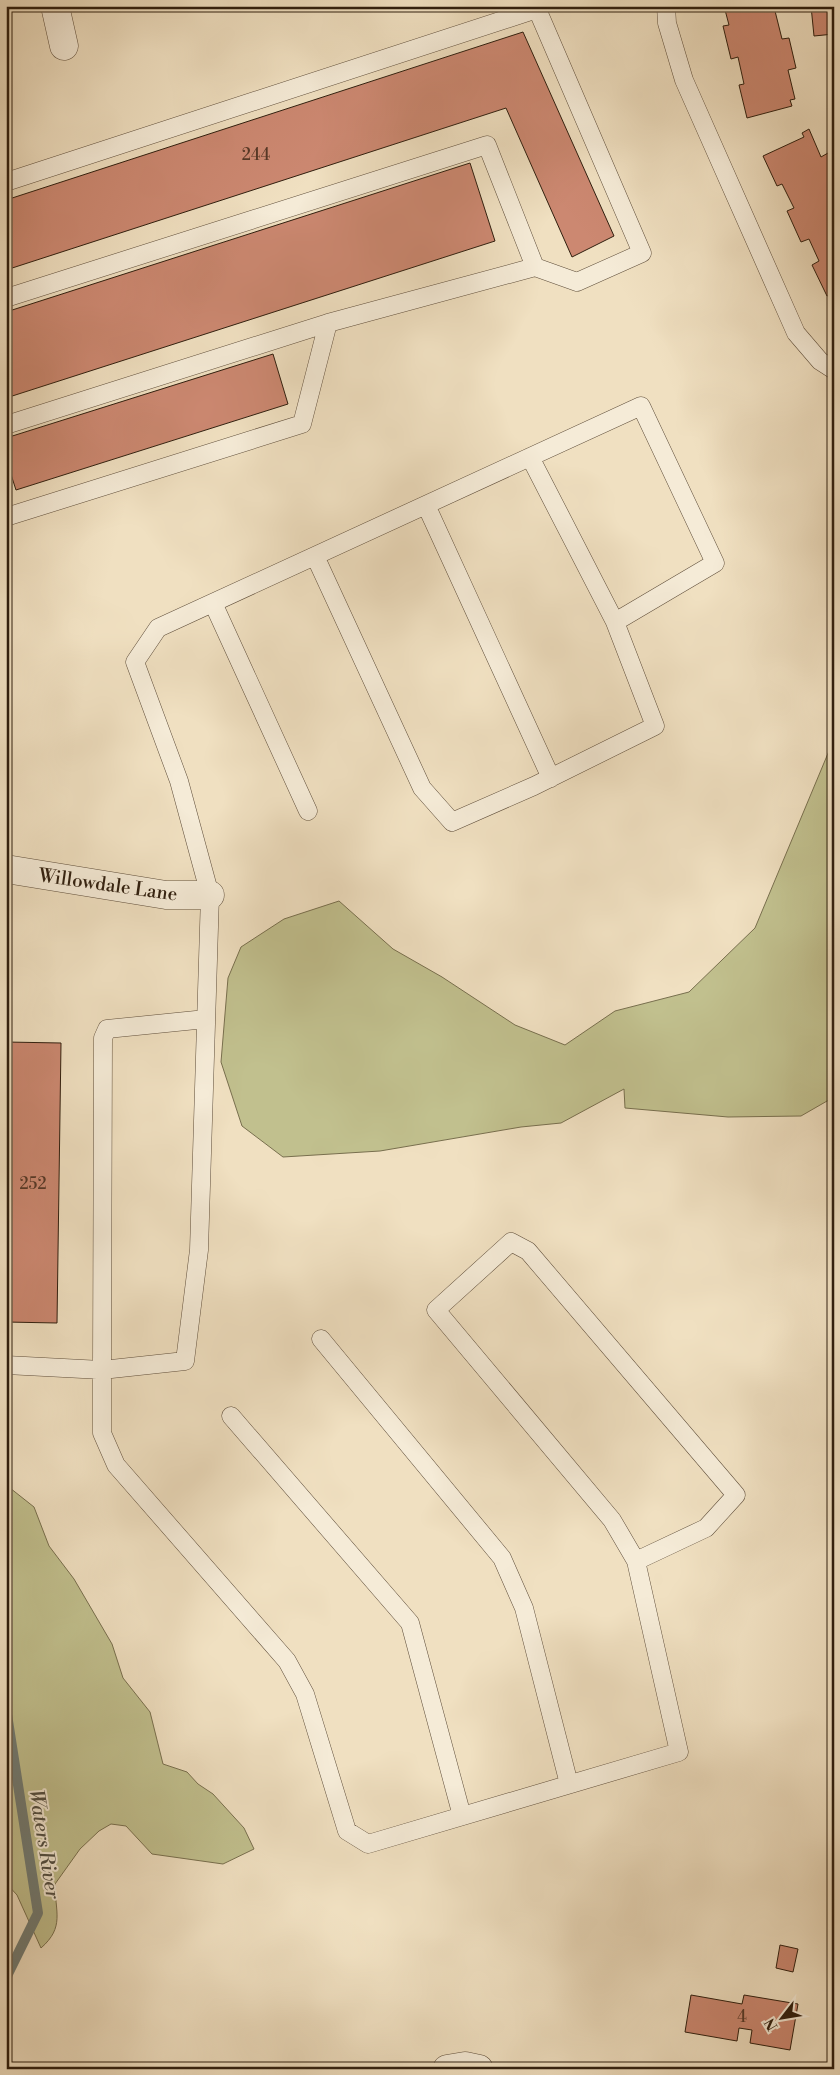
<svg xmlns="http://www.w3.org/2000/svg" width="840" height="2075" font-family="'Libre Bodoni',serif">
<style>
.green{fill:#c1c08e;stroke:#786f4e}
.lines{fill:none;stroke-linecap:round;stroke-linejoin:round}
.stream{stroke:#717c75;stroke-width:10}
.building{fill:#cc8871;stroke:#2f1e0e}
.service-casing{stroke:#5f4e3b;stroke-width:19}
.minor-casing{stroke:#5f4e3b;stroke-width:29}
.service{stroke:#f5ebd7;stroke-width:18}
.minor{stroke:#f5ebd7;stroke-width:28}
.labels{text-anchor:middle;stroke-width:4;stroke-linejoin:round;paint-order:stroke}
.number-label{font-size:16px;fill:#563827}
.street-label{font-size:19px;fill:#2f1e0e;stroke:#f5ebd7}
.water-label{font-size:20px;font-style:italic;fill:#504d42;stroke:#f5ebd7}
</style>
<rect width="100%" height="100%" fill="#f0e0c1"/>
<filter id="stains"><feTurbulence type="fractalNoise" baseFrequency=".004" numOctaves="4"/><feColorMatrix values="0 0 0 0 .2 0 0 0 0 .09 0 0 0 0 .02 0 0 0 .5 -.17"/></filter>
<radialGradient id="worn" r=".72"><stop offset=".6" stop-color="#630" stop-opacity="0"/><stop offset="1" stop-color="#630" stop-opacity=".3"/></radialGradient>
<path class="green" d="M834,739v358l-33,19 -73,1 -103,-9 -1,-19 -63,34 -40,4 -141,24 -97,6 -41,-31 -21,-64 7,-84 13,-31 43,-28 55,-18 54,48 49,28 73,48 50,20 50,-34 74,-19 66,-64z
M6,1488h4l24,19 15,39 25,33 38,65 11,34 27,34 13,52 24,8 11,12 15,10 31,34 10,21 -31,15 -71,-10 -26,-28 -15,-2 -12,7 -19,18 -25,35c0,28 10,43 -14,64l-24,-53 -11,-12z"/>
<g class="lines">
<path class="stream" d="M6,1708l32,205 -32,65"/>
</g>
<path class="building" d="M724,6h57l1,4 -7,1 7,28 7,-1 7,30 -8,2 7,29 -5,1 2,6 -45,12 -8,-33 5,-1 -6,-27 -7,2 -8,-33 6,-1z
M811,6h23v28l-20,2z
M523,32l91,204 -42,21 -66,-149 -500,162v-70z
M809,129l12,28 7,-4 6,12v128l-7,3 -15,-31 7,-4 -10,-22 -8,3 -14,-31 7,-3 -12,-24 -5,2 -14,-30 41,-19 -2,-4z
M470,163l25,78 -489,157v-86z
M273,354l15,50 -272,86 -10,-31v-21z
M6,1042l55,1 -4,280 -51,-1z
M780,1945l18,4 -5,23 -17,-4z
M691,1995l51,9 2,-9 54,9 -8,46 -40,-7 2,-13 -13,-2 -2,13 -52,-9z
M834,2031v26l-5,-1z"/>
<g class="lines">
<g class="service-casing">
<path id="service" d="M666,6l1,17 17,57 112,253 24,28 14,9
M6,182l531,-173 105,244 -65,29 -42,-15 -207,56 -26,101 -296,93
M6,298l481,-153 48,122
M6,425l322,-102
M530,457l85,165
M426,505l125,273
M213,603l95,208
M206,1019l-99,10 -4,9 -1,332 83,-9 14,-111 11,-355 -31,-114 -44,-119 23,-34 483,-222 74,157 -100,59 40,104 -121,60 -82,36 -30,-34 -107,-232
M321,1339l181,219 22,50 45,176
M6,1365l96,5v63l14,32 171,196 18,33 42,137 21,13 311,-92 -43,-191 -24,-41 -176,-210 75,-68 17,9 208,244 -30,33 -70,33
M231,1416l179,207 52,193"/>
</g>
<g class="minor-casing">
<path id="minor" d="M55,6l9,40
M6,869l160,26h44
M447,2069l18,-3 14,3"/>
</g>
<use href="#service" class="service"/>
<use href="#minor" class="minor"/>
</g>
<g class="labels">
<g class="number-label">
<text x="256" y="160">244</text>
<text x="33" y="1189">252</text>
<text x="742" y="2022">4</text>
</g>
<g class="street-label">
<text transform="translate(108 884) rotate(8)" y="7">Willowdale Lane</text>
</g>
<g class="water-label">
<text transform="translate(45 1844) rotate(81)" y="7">Waters River</text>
</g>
</g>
<rect width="840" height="2075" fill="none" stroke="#f0e0c1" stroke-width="25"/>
<rect x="8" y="8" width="825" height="2060" fill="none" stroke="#2f1e0e" stroke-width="2.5"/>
<rect x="12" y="12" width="815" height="2050" fill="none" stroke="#2f1e0e"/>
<g transform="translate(782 2018) rotate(239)" stroke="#f5ebd7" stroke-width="4" paint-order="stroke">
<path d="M0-4L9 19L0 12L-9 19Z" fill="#2f1e0e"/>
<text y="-8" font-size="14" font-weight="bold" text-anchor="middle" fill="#2f1e0e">N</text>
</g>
<rect width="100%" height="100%" filter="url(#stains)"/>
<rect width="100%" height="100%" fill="url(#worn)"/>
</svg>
